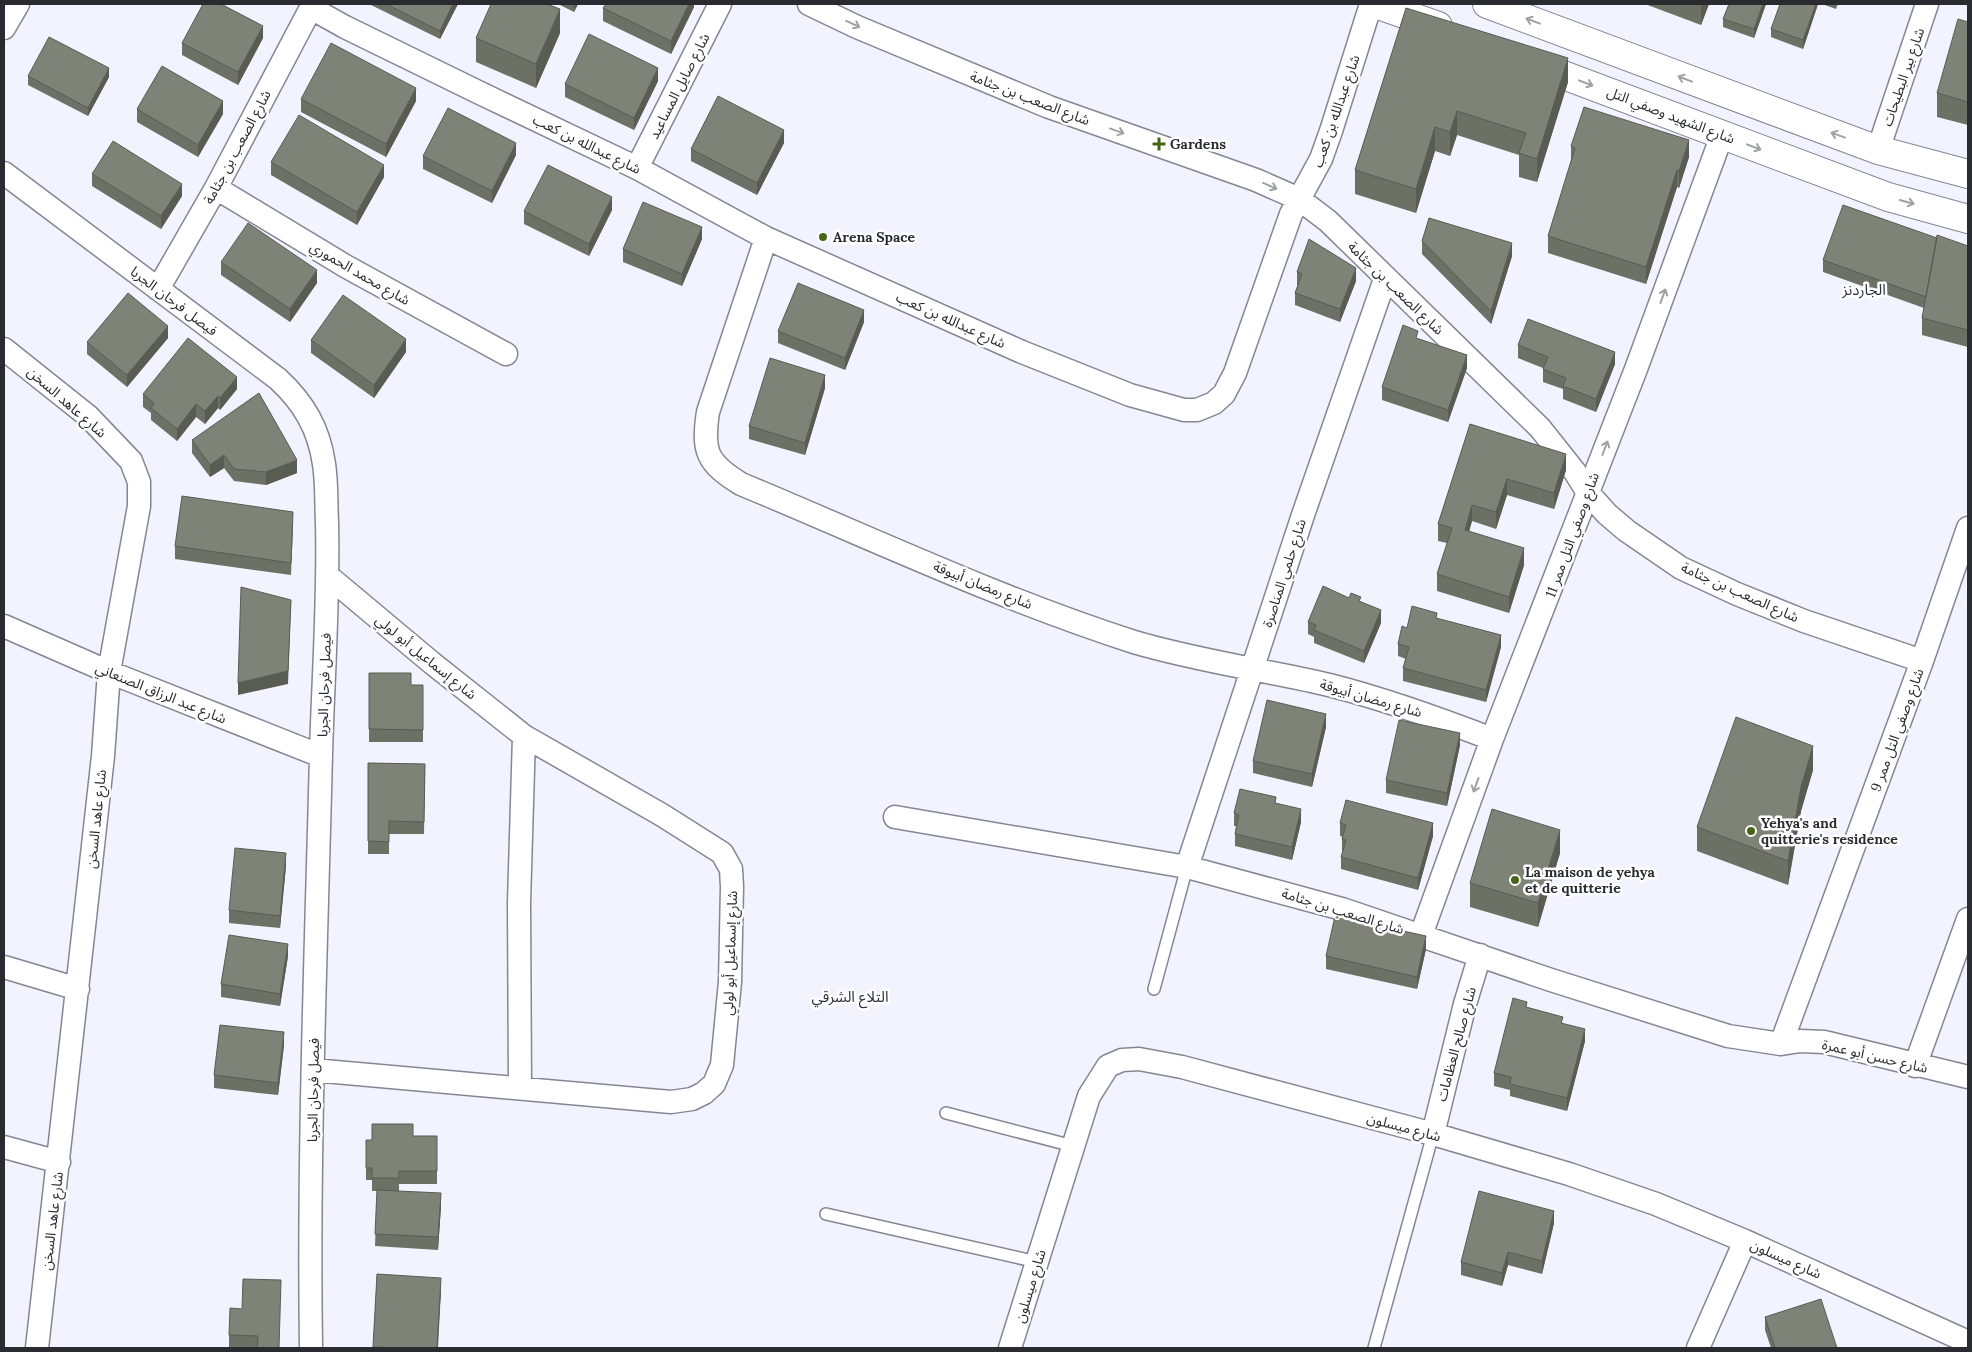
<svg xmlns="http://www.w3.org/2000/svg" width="1972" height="1352" font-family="Lora,'Noto Sans Arabic',serif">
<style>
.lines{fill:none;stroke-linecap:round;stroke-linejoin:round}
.service-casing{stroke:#848693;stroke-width:14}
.minor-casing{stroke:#848693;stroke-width:25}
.secondary-casing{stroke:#848693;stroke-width:30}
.service{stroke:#fff;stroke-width:11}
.minor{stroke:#fff;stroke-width:22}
.secondary{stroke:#fff;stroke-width:28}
.wall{fill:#6c7166}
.shaded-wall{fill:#585c53}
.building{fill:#7d8377;stroke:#585c53}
.oneway{stroke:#9fa0a2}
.poi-dot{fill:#466418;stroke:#fff;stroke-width:2}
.labels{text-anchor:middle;stroke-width:5;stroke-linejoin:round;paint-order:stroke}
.street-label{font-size:14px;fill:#2a2b30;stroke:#fff}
.poi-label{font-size:14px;font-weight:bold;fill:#2a2b30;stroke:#fff;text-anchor:start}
.neighbourhood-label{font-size:15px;fill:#2e303a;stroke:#fff}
</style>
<rect width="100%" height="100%" fill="#f1f3fe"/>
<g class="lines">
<g class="service-casing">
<path id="service" d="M1154,989l33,-122
M946,1113l127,33
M826,1214l211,48
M1374,1348l59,-214"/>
</g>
<g class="minor-casing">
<path id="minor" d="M809,4l48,23 192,80 207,73 43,19 29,22 212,207 35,44 13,21 19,21 20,17 54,37 56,26 67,27 118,40
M311,8l34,19 135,66 157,75 129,70 256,114 108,43 54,15h13l17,-7 10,-9 11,-21 56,-159 30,-55 10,-28 40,-127
M4,28l14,-24
M1878,150l49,-146
M637,168l83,-164
M4,173l274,206c26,24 41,50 46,85 3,19 2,40 3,59 2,78 -4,155 -6,232 -5,198 -13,396 -10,593
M216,188l131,79 159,87
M766,238l-58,174c-6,40 -1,51 33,72 130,54 259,115 393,158 64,19 131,28 195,43 56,14 111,34 163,54
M158,289l58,-101 97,-184
M4,349l84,67 43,45 8,21v24l-30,166 -6,84 -66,592
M4,626l105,46 212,84
M895,817l292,50 155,42 209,71 177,56 53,8 19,-3 24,1 144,35
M1187,867l116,-352 82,-236
M1421,935l71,-196 144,-370 86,-234
M4,967l74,22
M1781,1044l141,-383 46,-133
M1915,1066l53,-147
M313,1070l358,32 21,-3 12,-6 10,-9 8,-19 8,-83 2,-95 -1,-18 -9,-16 -60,-38 -138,-79 -92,-73 -104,-87
M520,1087l-1,-184 5,-167
M1433,1134l32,-130 15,-49
M4,1147l55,15
M1010,1348l79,-252 19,-30 14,-6 17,-1 43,8 251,67 136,40 87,30 89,37 223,101
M1698,1348l47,-107"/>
</g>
<g class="secondary-casing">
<path id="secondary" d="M1376,4l62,22
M1487,4l391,146 90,24
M1534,64l354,133 80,22"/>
</g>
<use href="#service" class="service"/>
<use href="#minor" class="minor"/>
<use href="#secondary" class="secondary"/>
</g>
<path class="wall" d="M369,4h89l-18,35z
M558,4h20l-4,8z
M694,4v3l-23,47 -68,-33v-13z
M1645,4h64l-8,21z
M1729,4h37l-12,34 -31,-11v-8z
M1818,4l-15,45 -32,-12v-8z
M1822,4h16l-2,5z
M1406,8l162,74 -31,100 -18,-5v-22l-62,-20 -7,21 -15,-5 -19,62 -61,-19v-24z
M1968,22v103l-31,-8v-24z
M560,33l-24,55 -60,-26v-24z
M263,38l-25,47 -56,-30v-12z
M28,76l81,1 -21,39 -60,-31z
M658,81l-24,49 -69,-33v-13z
M301,99l115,2 -30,56 -85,-45z
M137,109l86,5 -25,43 -61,-35z
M784,143l-27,52 -66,-34v-12z
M1571,146l118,11 -10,31 -2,-1 -31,97 -98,-31v-17l23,-74z
M516,155l-24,48 -69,-34v-13z
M271,162l113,15 -27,48 -86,-50z
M92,174l90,22 -21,33 -69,-43z
M612,210l-23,46 -65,-32v-13z
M1937,238l31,8v101l-46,-12v-17l2,-10 -101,-36v-12z
M702,239l-20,47 -59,-24v-13z
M1422,241l90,15 -21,68 -69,-70z
M221,262l96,21 -27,39 -69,-47z
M1297,272l59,9 -16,41 -45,-17v-12l3,-8h-1z
M864,322l-19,48 -67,-27v-12z
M168,338l-41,49 -40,-33v-12z
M1418,339l49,29 -19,54 -66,-22v-13z
M311,340l95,12 -32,46 -63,-45z
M1518,345l97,19 -19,48 -33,-13v-10l-20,-7v-14l-25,-10z
M825,388l-20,67 -56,-16v-13z
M237,389l-17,21 -2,-2 -13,16 -9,-7 -19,24 -26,-21v-7l-8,-6v-13z
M1470,424l96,46 -12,39 -47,-14 -11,34 -24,-8 -3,10 55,34 -15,48 -72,-22v-17l10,-31 -9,-2v-17z
M192,440l105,33 -31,12 -32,-4 -10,-13 -14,9 -18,-24z
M293,525l-2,50 -116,-16v-13z
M1361,602l20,21 -17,40 -50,-20v-6l-6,-3v-12z
M1437,618l64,29 -15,55 -83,-21v-13l3,-9 -8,-3v-12l9,-16z
M369,673l42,12h12v57h-54z
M1326,727l-14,60 -59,-14v-12z
M1460,745l-13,61 -61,-13v-13z
M368,763l57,1 -1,70h-35v20h-21z
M1813,770l-12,41 -13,74 -91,-34v-24z
M1276,804l25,18 -9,38 -57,-14v-12l1,-8h-2v-13z
M1340,823l93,13 -15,54 -77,-21v-12l2,-5h-1v-13l1,-2 -3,-1z
M1560,853l-22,74 -68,-20v-24z
M286,866l-6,62 -51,-5v-13z
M1426,949l-9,40 -91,-20v-13z
M288,956l-8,50 -59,-9v-13z
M1527,1008l36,15 22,18 -18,70 -57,-15v-6l-16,-4v-13z
M284,1045l-6,50 -64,-7v-13z
M413,1136h24v48h-38v7l42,15 -3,44 -63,-4 2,-55h-5v-11h-6v-40h6z
M1554,1223l-12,51 -34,-9 -6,21 -41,-11v-13z
M377,1274l64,16 -3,58h-65z
M281,1292l-24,56 -28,-1v-12z
M1765,1317l72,31h-66l-6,-18z"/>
<path class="shaded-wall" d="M453,4h5l-18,35v-8z
M574,4h4l-4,8z
M689,4h5v3l-23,47v-13z
M1701,4h8l-8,21z
M1763,4h3l-12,34v-9z
M1816,4h2l-15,45v-9z
M560,9v24l-24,55v-24z
M263,26v12l-25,47v-13z
M1568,58v24l-31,100v-23z
M109,68v9l-21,39v-8z
M658,68v13l-24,49v-12z
M416,88v13l-30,56v-13z
M223,101v13l-25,43v-12z
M1457,111v24l-7,21v-24z
M1435,127v24l-19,62v-24z
M784,130v13l-27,52v-12z
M1689,140v17l-10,31v-17z
M516,143v12l-24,48v-12z
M384,165v12l-27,48v-13z
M1677,170v17l-31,97v-17z
M182,184v12l-21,33v-13z
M612,197v13l-23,46v-12z
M702,227v12l-20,47v-12z
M1512,243v13l-21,68v-13z
M1356,268v13l-16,41v-13z
M317,270v13l-27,39v-13z
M864,310v12l-19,48v-12z
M168,326v12l-41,49v-12z
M406,339v13l-32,46v-13z
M1615,352v12l-19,48v-13z
M1467,355v13l-19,54v-12z
M825,375v13l-20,67v-12z
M237,377v12l-17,21v-12z
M218,396v12l-13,16v-13z
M196,404v13l-19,24v-12z
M1566,454v16l-12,39v-16z
M224,455v13l-14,9v-12z
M297,460v13l-31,12v-13z
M1507,479v16l-11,34v-17z
M1472,505v16l-7,25v-16z
M1524,548v17l-15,48v-16z
M291,600l-3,84 -50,11v-12z
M1381,610v13l-17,40v-12z
M1501,635v12l-15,55v-12z
M1326,714v13l-14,60v-13z
M1460,733v12l-13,61v-13z
M1813,746v24l-12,41 -13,74v-24l13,-74z
M1301,809v13l-9,38v-13z
M1433,823v13l-15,54v-12z
M1560,830v23l-22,74v-24z
M286,853v13l-6,62v-12z
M1426,936v13l-9,40v-12z
M288,944v12l-8,50v-12z
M1585,1029v12l-18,70v-13z
M284,1032v13l-6,50v-12z
M441,1193v13l-3,44v-13z
M1554,1211v12l-12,51v-13z
M1508,1252v13l-6,21v-13z
M441,1278v12l-4,58z"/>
<path class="building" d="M203,4h18l42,22 -25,46 -56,-29z
M386,4h67l-13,27z
M491,4h56l13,5 -24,55 -60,-26z
M606,4h83l-18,37 -68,-33z
M1729,4h34l-9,25 -31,-10z
M1780,4h36l-13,36 -32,-11z
M1406,8l162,50 -31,101 -18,-6 7,-20 -69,-22 -7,21 -15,-5 -19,62 -61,-19z
M1958,19l10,3v80l-31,-9z
M589,34l69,34 -24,50 -69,-34z
M49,37l60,31 -21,40 -60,-32z
M331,43l85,45 -30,56 -85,-45z
M162,66l61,35 -25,44 -61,-36z
M718,96l66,34 -27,53 -66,-34z
M1584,107l105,33 -10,31 -2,-1 -31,97 -98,-31 27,-88 -4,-2z
M448,108l68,35 -24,48 -69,-35z
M299,115l85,50 -27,47 -86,-50z
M113,141l69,43 -21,32 -69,-42z
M548,165l64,32 -23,47 -65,-33z
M643,202l59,25 -20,47 -59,-25z
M1843,205l94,33 -11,59 -103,-37z
M1429,218l83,25 -21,68 -69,-70z
M248,223l69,47 -27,39 -69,-47z
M1937,235l31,11v84l-46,-12z
M1309,239l47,29 -16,41 -45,-16 7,-19 -5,-2z
M798,283l66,27 -19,48 -67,-27z
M128,293l40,33 -41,49 -40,-33z
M343,295l63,44 -32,46 -63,-45z
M1528,319l87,33 -19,47 -33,-13 3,-8 -23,-9 5,-12 -30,-12z
M1403,325l15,6 -2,7 51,17 -19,55 -66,-23z
M188,338l49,39 -17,21 -2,-2 -13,15 -9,-7 -19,25 -26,-21 3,-5 -11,-9z
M770,358l55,17 -20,68 -56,-17z
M259,393l38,67 -31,12 -32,-3 -10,-14 -14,10 -18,-25z
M1470,424l96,30 -12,39 -47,-14 -11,33 -24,-7 -7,25 59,18 -15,49 -72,-23 15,-46 -14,-4z
M182,496l111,16 -2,51 -116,-17z
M1323,586l26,12 2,-5 10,4 -2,4 22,9 -17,41 -50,-21 2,-5 -8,-3z
M241,587l50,13 -3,71 -50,12z
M1412,606l25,7 -1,5 65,17 -15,55 -83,-22 6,-21 -11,-3 4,-18 5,2z
M369,673h42v12h12v45l-54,-1z
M1267,700l59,14 -14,60 -59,-13z
M1736,717l77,29 -12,41 -13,74 -91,-34z
M1399,720l61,13 -13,60 -61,-13z
M368,763l57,1 -1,58 -35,-1v21l-21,-1z
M1240,789l36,8 -1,6 26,6 -9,38 -57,-13 4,-19 -5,-2z
M1346,800l87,23 -15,55 -77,-21 5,-17 -4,-1 4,-14 -6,-2z
M1492,809l68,21 -22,73 -68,-20z
M235,848l51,5 -6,63 -51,-6z
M1335,916l91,20 -9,41 -91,-21z
M229,935l59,9 -8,50 -59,-10z
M1513,998l14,4 -1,5 37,10 -2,6 24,6 -18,69 -57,-14 1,-7 -17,-4z
M220,1025l64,7 -6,51 -64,-8z
M372,1124h41v12h24v35h-38v7h-27v-10h-6v-28h6z
M377,1190l64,3 -3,44 -63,-3z
M1479,1191l75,20 -12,50 -34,-9 -6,21 -41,-11z
M377,1274l64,4 -4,70h-36l-28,-1z
M243,1279l38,1 -2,68h-22l1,-12 -29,-1 1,-27 12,1z
M1821,1299l16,49h-62l-10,-31z"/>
<defs><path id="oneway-shaft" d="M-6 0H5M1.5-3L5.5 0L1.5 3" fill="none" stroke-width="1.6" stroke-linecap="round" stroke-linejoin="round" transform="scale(1.25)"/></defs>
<g class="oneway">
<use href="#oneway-shaft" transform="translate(1533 21) rotate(-159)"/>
<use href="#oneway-shaft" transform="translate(853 24) rotate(25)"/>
<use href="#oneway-shaft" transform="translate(1685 79) rotate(-159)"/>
<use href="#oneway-shaft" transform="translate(1586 83) rotate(21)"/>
<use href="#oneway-shaft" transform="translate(1117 131) rotate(20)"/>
<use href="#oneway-shaft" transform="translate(1838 135) rotate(-160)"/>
<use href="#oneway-shaft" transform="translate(1754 147) rotate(21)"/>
<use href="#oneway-shaft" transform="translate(1270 186) rotate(24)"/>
<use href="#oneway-shaft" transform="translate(1907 202) rotate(16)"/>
<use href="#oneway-shaft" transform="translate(1663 296) rotate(-70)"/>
<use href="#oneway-shaft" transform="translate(1605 448) rotate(-69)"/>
<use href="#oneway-shaft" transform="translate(1476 785) rotate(110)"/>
</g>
<g class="poi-dot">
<path d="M1156.5 136.5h5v5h5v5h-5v5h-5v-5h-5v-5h5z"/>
<circle cx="823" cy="237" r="5"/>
<circle cx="1751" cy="831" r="5"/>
<circle cx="1515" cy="880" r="5"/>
</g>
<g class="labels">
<g class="street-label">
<text transform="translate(1903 77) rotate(-71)" y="5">شارع بير البطيحات</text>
<text transform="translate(679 86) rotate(-63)" y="5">شارع صايل المساعيد</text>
<text transform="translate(1030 98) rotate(21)" y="5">شارع الصعب بن جثامة</text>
<text transform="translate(1336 111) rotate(-71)" y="5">شارع عبدالله بن كعب</text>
<text transform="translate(1671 115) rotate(21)" y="5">شارع الشهيد وصفي التل</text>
<text transform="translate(587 144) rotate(26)" y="5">شارع عبدالله بن كعب</text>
<text transform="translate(237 147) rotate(-62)" y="5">شارع الصعب بن جثامة</text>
<text transform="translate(360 273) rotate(30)" y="5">شارع محمد الحموري</text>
<text transform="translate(1396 288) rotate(44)" y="5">شارع الصعب بن جثامة</text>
<text transform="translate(174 301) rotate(37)" y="5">فيصل فرحان الجربا</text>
<text transform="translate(951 320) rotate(24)" y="5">شارع عبدالله بن كعب</text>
<text transform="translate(67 402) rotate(41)" y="5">شارع عاهد السخن</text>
<text transform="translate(1572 535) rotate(-70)" y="5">شارع وصفي التل ممر 11</text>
<text transform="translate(1284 573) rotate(-72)" y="5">شارع حلمي المناصرة</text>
<text transform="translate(983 585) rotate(22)" y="5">شارع رمضان أبيوقة</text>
<text transform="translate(1740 592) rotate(24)" y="5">شارع الصعب بن جثامة</text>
<text transform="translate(426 657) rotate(39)" y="5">شارع إسماعيل أبو لولي</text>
<text transform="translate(324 685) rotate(-88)" y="5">فيصل فرحان الجربا</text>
<text transform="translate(161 693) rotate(22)" y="5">شارع عبد الرزاق الصنعاني</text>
<text transform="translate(1371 698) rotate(16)" y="5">شارع رمضان أبيوقة</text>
<text transform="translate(1897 730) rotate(-70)" y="5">شارع وصفي التل ممر 9</text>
<text transform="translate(96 819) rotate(-84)" y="5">شارع عاهد السخن</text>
<text transform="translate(1343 911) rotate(17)" y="5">شارع الصعب بن جثامة</text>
<text transform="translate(730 953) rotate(-88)" y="5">شارع إسماعيل أبو لولي</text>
<text transform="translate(1456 1044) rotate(-75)" y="5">شارع صالح العظامات</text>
<text transform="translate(1875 1056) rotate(13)" y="5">شارع حسن أبو عمرة</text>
<text transform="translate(313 1090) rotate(-89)" y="5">فيصل فرحان الجربا</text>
<text transform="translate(1404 1127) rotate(15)" y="5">شارع ميسلون</text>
<text transform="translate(52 1221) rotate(-83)" y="5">شارع عاهد السخن</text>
<text transform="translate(1786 1259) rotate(24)" y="5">شارع ميسلون</text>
<text transform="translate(1030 1286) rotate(-73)" y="5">شارع ميسلون</text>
</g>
<g class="poi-label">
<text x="1170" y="149">Gardens</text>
<text x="833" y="242">Arena Space</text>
<text x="1761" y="828">Yehya's and<tspan x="1761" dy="16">quitterie's residence</tspan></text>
<text x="1525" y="877">La maison de yehya<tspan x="1525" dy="16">et de quitterie</tspan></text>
</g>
<g class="neighbourhood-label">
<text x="1864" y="295">الجاردنز</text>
<text x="850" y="1002">التلاع الشرقي</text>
</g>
</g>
<rect width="1972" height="1352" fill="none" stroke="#2a2b30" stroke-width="10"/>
</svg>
